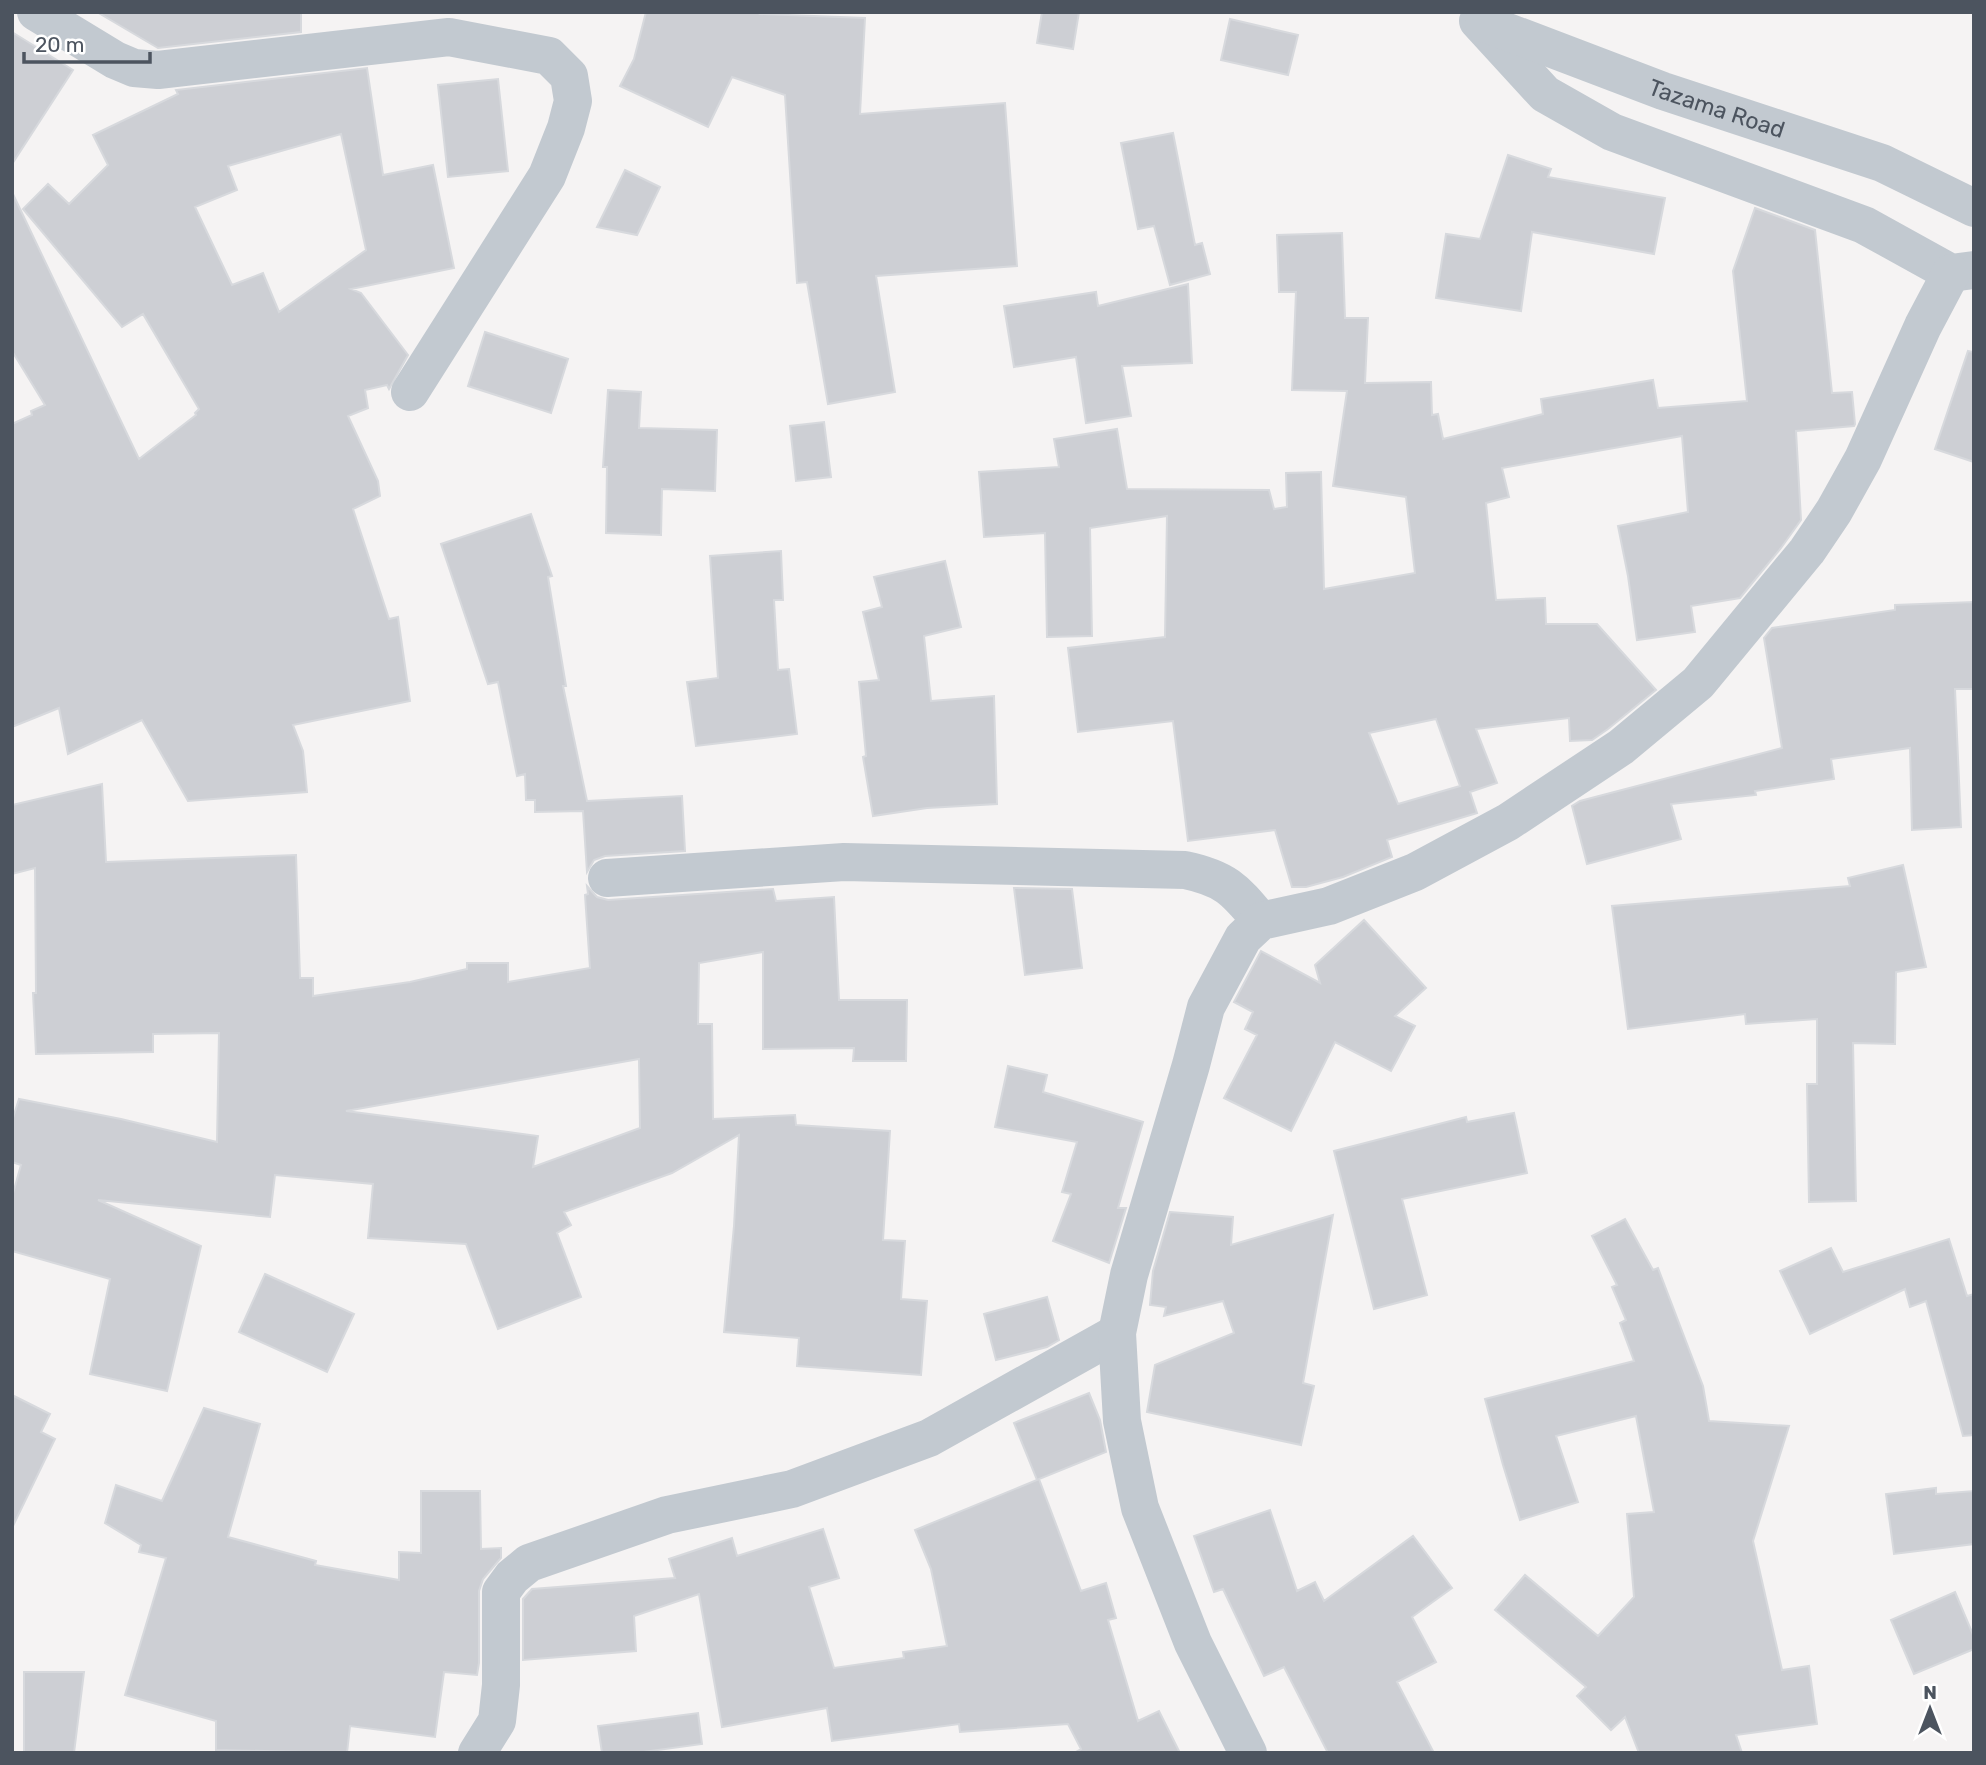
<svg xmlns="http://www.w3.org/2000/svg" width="1986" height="1765" font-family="Rubik,sans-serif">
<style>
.building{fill:#cdcfd4;stroke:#d7d9dd;stroke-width:2;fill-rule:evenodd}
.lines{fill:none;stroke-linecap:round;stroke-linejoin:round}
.street{stroke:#c2c9d0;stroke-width:38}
.labels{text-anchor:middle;stroke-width:5;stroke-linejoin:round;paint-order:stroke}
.street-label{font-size:23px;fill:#4c545f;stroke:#fff}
</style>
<rect width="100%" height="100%" fill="#f5f3f3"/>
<path class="building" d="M97,12h204v20l-143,16z
M646,12h115l-1,2 105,4 -5,96 145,-11 12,163 -141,10 19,116 -67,12 -21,-122 -10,1 -12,-188 -53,-18 -24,50 -88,-41 14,-27z
M1042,12h37l-6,37 -36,-6z
M1230,19l68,16 -10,40 -67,-15z
M12,32l61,38 -61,94z
M367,68l16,107 50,-10 21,103 -103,21 10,4 47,62 -19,34 -2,-4 -22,5 3,18 -20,8 30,65 2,15 -27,13 36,110 9,-2 12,84 -117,24 10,26 4,41 -119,9 -46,-81 -74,34 -9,-46 -47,19v-303l20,-9 -1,-4 14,-6 -33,-54v-159l127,267 57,-44 -1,-2 4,-4 -56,-95 -21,13 -99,-118 25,-25 21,20 39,-39 -15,-30 85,-41 -2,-4zM341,134l25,116 -87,62 -16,-39 -31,12 -37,-78 42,-17 -9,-24z
M498,79l10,92 -60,6 -10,-92z
M1173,133l22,112 7,-2 8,31 -40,11 -16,-59 -16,3 -17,-86z
M1508,155l43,14 -3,8 117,21 -11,56 -122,-22 -11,79 -85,-13 10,-64 34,5z
M625,170l35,17 -23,48 -40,-8z
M1755,208l60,22 17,163 20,-1 3,32 -1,2 -58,5 5,89 -20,28 -41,50 -49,8 4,26 -58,8 -9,-64 -10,-50 70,-14 -6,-76 -180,32 7,29 -23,6 10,97 49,-2 1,26h51l59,66 -48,39 -16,11 -22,1 -1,-23 -93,11 21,54 -27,9 7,21 -90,27 5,17 -49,20 -37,10h-14l-17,-57 -87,11 -15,-120 -95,11 -10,-84 97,-11 2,-121 -77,12 2,108 -45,1 -2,-104 -61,4 -5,-65 80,-5 -5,-28 63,-10 10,60 142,1 5,19 13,-2 -1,-34 35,-1 3,117 91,-16 -9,-76 -73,-11 14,-95 -55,-1 4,-98h-17l-2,-57 65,-2 3,85h23l-3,65 66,-1 1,33 6,-1 5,25 100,-25 -2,-15 112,-19 5,28 89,-7 -14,-130zM1436,719l24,67 -62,18 -29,-71z
M1188,284l4,79 -70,3 9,50 -45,7 -10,-66 -62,10 -10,-61 92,-14 2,14z
M485,332l83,27 -17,54 -83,-27z
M1968,351l6,1v110l-39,-13z
M608,390l33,2 -2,36 78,2 -2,61 -53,-2 -1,46 -55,-2 1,-66h-4z
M824,422l7,55 -35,4 -6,-55z
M531,514l21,62 -4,1 18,109h-3l24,115 95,-5 3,55 -80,5 -11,4 -7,12 -4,-61 -48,1v-12h-9l-1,-26 -8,2 -19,-94 -10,2 -47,-140z
M781,551l2,49h-9l4,70 11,-1 8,65 -101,12 -9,-64 31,-4 -8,-122z
M945,561l16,66 -37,9 7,65 63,-5 3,108 -70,4 -54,8 -10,-59 3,-1 -7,-74 20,-2 -16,-68 19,-5 -8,-30z
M1974,602v87h-19l6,138 -49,3 -2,-82 -79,11 3,20 -79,12 1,4 -85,9 10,35 -94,25 -15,-58 8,-5 202,-53 -18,-110 8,-10 123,-18v-5z
M102,784l4,78 190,-7 4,123h13v18l97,-14 57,-13v-6h41v19l82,-14 -5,-73 3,-1 -1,-8 10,11 11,3 165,-11 3,12 58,-4 5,103h68l-1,61h-53l1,-13 -91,1v-97l-64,11 -1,61h14l1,95 82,-4 1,10 94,6 -7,109 22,1 -4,58 26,2 -6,74 -124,-9 2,-28 -75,-6 10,-106 5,-91 -67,38 -108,39 7,13 -14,8 24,64 -83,32 -32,-85 -98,-6 5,-54 -98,-9 -5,42 -172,-17 103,46 -34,145 -77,-17 20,-95 -98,-28v-54l9,-32 -9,-3v-41l7,-22 102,20 96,23 2,-109 -66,1v18l-117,2 -3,-61h3l-1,-125 -23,6v-69zM639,1059l1,69 -107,39 5,-31 -192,-25z
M1903,865l23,102 -30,5 -1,72 -42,-1 3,158 -47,1 -2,-118h10v-65l-71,5 -1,-10 -117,15 -16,-123 238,-20 -2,-8z
M1014,888l58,1 10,79 -57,7z
M1364,920l62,68 -31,28 20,10 -24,45 -56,-29 -44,89 -67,-33 33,-63 -12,-6 8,-17 -19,-10 27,-51 59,32 -5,-18z
M1008,1066l39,9 -4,17 100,30 -25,86h8l-17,55 -56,-22 18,-47 -9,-2 15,-50 -82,-15z
M1514,1113l13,60 -125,26 25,96 -53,14 -40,-158 132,-34 1,5z
M1170,1212l63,5 -2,28 102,-30 -30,168 11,3 -13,59 -154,-33 8,-47 79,-32 -11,-32 -59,15 2,-9 -16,-2 3,-34z
M1625,1219l28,51 5,-2 45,118 6,35 80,5 -36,115 29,129 27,-4 8,58 -81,11 6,18h-103l-14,-36 -14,13 -34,-34 9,-9 -91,-77 30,-35 73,61 36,-39 -7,-83 27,-2 -18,-96 -80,20 22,66 -58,18 -17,-55 -18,-66 149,-38 -14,-38 6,-3 -14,-33 5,-2 -25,-49z
M1949,1239l18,57 7,-2v141l-11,1 -37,-135 -16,6 -5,-18 -95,45 -30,-63 51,-23 12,24z
M265,1274l89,40 -27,58 -88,-40z
M1047,1297l12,43 -12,7 -51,13 -12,-46z
M1089,1393l11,27 6,32 -67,27 42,112 25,-8 10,35 -8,2 30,101 21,-10 21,42h-106l7,-4 -13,-25 -108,8 -1,-8 -127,17 -5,-33 -105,19 -23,-133 -65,22 2,35 -113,9v-61l9,-10 143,-11 -6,-19 63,-21 5,18 86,-27 16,49 -30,9 25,81 70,-10 -1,-6 44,-6 -16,-77 -16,-39 122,-50 -23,-57z
M12,1395l38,19 -9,18 14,7 -43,89z
M204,1408l56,16 -32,113 88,24 -1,4 84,15v-28l22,1v-62h59l1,58 20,-1v10l-18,21 -4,12v72l-2,12 -33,-3 -9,65 -85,-11 -3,27 -131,-3v-29l-91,-26 41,-137 -27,-6 2,-7 -36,-22 11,-38 46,16z
M1936,1488v6l38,-3v53l-80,10 -8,-60z
M1270,1510l27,81 18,-9 9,19 89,-65 39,52 -40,29 24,45 -39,20 37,71h-106l-44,-86 -20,9 -41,-87 -9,3 -20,-56z
M1955,1592l19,45v12l-60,25 -23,-54z
M24,1672h60l-10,81h-50z
M698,1713l4,31 -66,9h-34l-4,-27z"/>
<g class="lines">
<g class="street">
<path d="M36,12l79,48 19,8 24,2 291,-33 100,19 20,20 4,25 -7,27 -19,48 -137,216"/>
<path d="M1478,21l67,73 67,38 252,93 87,48 23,-3"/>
<path id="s1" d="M1484,23l179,68 219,72 92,45"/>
<path d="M607,878l237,-16 341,8c42,9 50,20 76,51"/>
<path d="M477,1753l20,-32 4,-36v-93l11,-15 17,-14 138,-48 125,-26 137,-51 188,-105"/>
<path d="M1248,1753l-55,-110 -53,-135 -18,-87 -5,-88 12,-58 62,-210 15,-58 37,-69 18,-17 68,-15 86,-34 93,-50 113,-75 77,-64 109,-132 27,-40 29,-52 60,-133 28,-53"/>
</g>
</g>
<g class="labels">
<g class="street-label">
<text dy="8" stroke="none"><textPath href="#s1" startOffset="248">Tazama Road</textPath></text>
</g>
</g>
<rect width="1986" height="1765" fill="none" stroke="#4c545f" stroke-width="28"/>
<g transform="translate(1930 1709)" stroke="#ffffff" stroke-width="5" paint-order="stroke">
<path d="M0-5L12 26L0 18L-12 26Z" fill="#4c545f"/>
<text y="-10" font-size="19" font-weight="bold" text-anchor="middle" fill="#4c545f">N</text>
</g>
<path d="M24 52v10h126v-10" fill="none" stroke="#4c545f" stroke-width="3.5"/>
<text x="35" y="52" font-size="21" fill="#4c545f" stroke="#ffffff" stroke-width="5" paint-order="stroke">20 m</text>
</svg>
